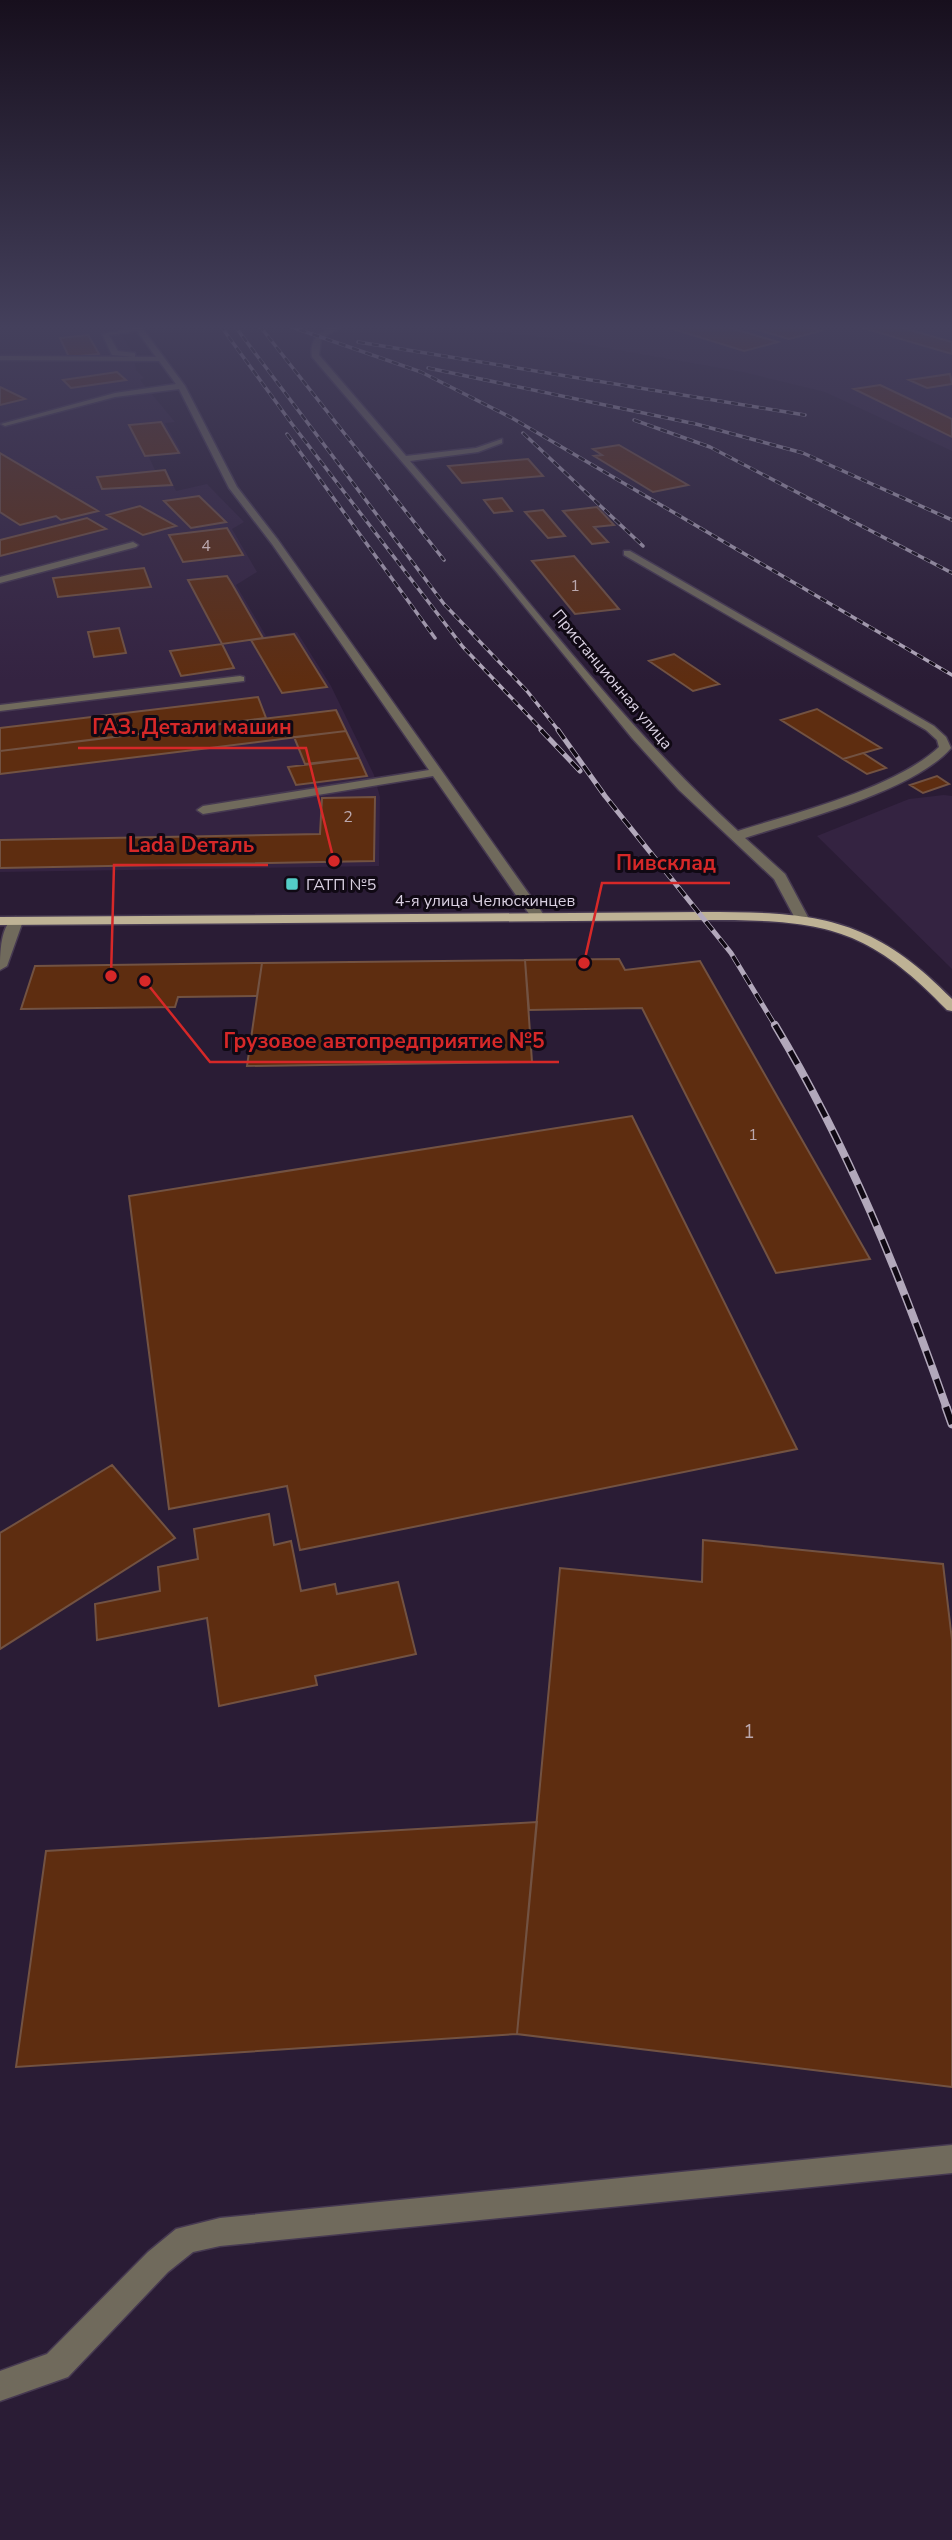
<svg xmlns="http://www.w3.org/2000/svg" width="952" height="2540" font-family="'Nunito Sans',sans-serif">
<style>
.built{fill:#342341}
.building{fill:#5e2d10;stroke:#725242;stroke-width:2}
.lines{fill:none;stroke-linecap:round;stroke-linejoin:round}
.minor-casing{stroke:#463951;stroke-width:3}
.major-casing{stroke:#463951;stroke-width:3}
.minor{fill:#706a5c;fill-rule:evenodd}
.major{fill:#beb295;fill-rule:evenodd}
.rail-far3-casing{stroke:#b2a8bb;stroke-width:3.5}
.rail-far2-casing{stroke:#b2a8bb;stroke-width:5}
.rail-far1-casing{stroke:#b2a8bb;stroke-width:8}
.rail-casing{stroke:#b2a8bb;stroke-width:9}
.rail-far3{stroke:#100914;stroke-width:2.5;stroke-dasharray:7;stroke-linecap:butt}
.rail-far2{stroke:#100914;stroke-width:3.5;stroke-dasharray:11;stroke-linecap:butt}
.rail-far1{stroke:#100914;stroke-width:5;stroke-dasharray:15;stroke-linecap:butt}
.rail{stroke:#100914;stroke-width:6;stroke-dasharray:19;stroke-linecap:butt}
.poi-dot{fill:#54cdc7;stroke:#100914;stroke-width:2.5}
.labels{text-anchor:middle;stroke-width:6;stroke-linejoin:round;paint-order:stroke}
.number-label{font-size:16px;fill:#bba8ae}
.far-street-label{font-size:16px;fill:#dad1e2;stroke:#100914}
.far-poi-label{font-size:16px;fill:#dad1e2;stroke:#100914;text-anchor:start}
.near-number-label{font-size:19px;fill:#bba8ae}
.leader{fill:none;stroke:#d62828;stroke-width:2.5}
.callout-dot{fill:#d62828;stroke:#100914;stroke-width:2.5}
.callout-label{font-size:21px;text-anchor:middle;font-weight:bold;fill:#d62828;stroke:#100914;stroke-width:6;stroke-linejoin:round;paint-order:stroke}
</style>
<rect width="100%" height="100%" fill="#2a1c35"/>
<path class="built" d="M0,325h115l18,28 3,17 8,8 -4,2 35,42 -10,1 17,30 -33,4 6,13h11l10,21 31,-7 37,38 -12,7 25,43 -21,13 30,51 31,-4 34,54 43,89 6,22 -1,69 -379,6z
M432,325h520v126l-127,-59 -82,-20 -193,-34z
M944,795l8,1v173l-135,-133 92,-37z"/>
<path class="building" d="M660,325h60l58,17 -34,9z
M741,325h60l20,6 -32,8z
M853,325h40l59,17v12z
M88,335l11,19 -30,3 -9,-19z
M117,372l9,8 -55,8 -8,-8z
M950,374l2,10 -25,4 -18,-8z
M880,385l72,34v18l-98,-48z
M0,387l25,12 -25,6z
M161,422l18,31 -34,3 -16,-31z
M619,445l69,40 -35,7 -59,-36 8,-1 -9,-6z
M0,453l98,58 -37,9 -5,-4 -36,9 -20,-13z
M528,459l15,17 -81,7 -14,-17z
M165,470l7,15 -70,4 -5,-12z
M199,496l27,26 -35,6 -27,-27z
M502,498l10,13 -18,2 -10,-13z
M140,506l36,20 -33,9 -36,-20z
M597,507l17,18 -20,2 14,15 -16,2 -29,-33z
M543,510l22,26 -17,2 -23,-26z
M87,518l19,11 -106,27v-16z
M227,528l16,27 -60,7 -14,-27z
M574,556l45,53 -44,5 -43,-53z
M144,568l7,19 -93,10 -5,-19z
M227,576l5,8 31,54 -41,6 -34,-64z
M119,628l7,25 -32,4 -6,-25z
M294,634l33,53 -45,6 -31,-53z
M222,644l12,24 -53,8 -11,-25z
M674,654l45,30 -26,7 -44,-30z
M258,697l8,21 -266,33v-23z
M817,709l64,39 -38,11 -62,-39z
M336,710l10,21 -346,43v-23z
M346,731l13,27 -54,6 -11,-27z
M863,753l23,15 -19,6 -24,-15z
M359,758l8,18 -71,9 -8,-18z
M937,776l12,8 -26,9 -13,-8z
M375,797l-1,64 -374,7v-28l320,-6 2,-36z
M619,959l6,11 75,-9 170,298 -94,14 -134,-265 -113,2 -4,-50z
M525,960l7,102 -285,4 15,-103z
M262,963l-5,33 -79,1 -3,10 -154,2 14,-43z
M632,1116l165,333 -497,101 -13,-64 -118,23 -40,-313z
M112,1465l63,73 -175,111v-116z
M269,1514l5,31 17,-4 10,50 34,-7 2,10 61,-12 18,72 -101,22 2,9 -98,21 -12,-88 -110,22 -2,-36 65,-13 -2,-24 40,-8 -4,-30z
M703,1540l240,24 9,76v447l-435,-53 43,-466 142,14z
M537,1822l-20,212 -501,33 30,-216z"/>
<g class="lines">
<g class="minor-casing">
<path id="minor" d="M133,325h7l45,61 52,101 41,53 268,378 -2,3h-10l-101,-145 -230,38 -6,-4 6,-4 226,-36 -157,-226 -43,-56 -50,-99 -64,8 -110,29 -4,-2 114,-31 61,-9 -17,-23 -159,-1v-4l156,1 -19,-26 -28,4 9,16 17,2v4l-23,-2 -10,-21 32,-6z
M334,325h10l-23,14 -2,16 87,101 70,-8 26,-9v4l-24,9 -68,9c108,124 207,259 328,370 59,-19 156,-42 201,-84l-2,-7 -11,-10 -302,-175v-4h6l304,175 12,11 5,11c-37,43 -151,72 -206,90l40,36 24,45 -2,3h-10l-23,-43 -95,-89 -47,-52 -138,-169 -182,-212c-3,-18 8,-26 22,-32z
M133,542l5,3 -2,2 -136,36v-6z
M240,676l4,1v4l-244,30v-6z
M16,917l7,4 -16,45 -7,4c0,-15 0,-47 16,-53z
M952,2145v28l-732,73 -27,6 -25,20 -100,105 -68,24v-30l47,-17 101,-102 28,-23 44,-11z"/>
</g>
<g class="major-casing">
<path id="major" d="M702,912c112,0 168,3 250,87v12l-5,-1c-83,-87 -129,-90 -245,-90l-702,5v-8z"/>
</g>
<use href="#minor" class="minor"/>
<use href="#major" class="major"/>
<g class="rail-far3-casing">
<path id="rail-far3" d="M220,325l72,99 171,223 80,84
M234,325l210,279 83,87 32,40
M259,325l185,235
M286,325l135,47 91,46 440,257
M358,342l447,73
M428,368l268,56 107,29 149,67
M634,420l76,27 242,126
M523,433l120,113
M287,434l148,204"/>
</g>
<g class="rail-far2-casing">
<path id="rail-far2" d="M541,730l39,41
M558,730l47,66 126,157 45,74"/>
</g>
<g class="rail-far1-casing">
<path id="rail-far1" d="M775,1025c73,122 125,250 172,384"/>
</g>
<g class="rail-casing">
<path id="rail" d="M946,1407l6,17"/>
</g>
<use href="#rail-far3" class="rail-far3"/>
<use href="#rail-far2" class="rail-far2"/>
<use href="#rail-far1" class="rail-far1"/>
<use href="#rail" class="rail"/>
</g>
<linearGradient id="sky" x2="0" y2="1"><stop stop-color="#170f1d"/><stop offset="0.48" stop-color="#44405c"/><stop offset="1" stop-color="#44405c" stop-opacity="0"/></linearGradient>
<rect width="952" height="681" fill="url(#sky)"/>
<rect class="poi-dot" x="285" y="877" width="14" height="14" rx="3.5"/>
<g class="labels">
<g class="number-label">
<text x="206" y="551">4</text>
<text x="575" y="591">1</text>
<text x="348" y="822">2</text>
<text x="753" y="1140">1</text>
</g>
<g class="far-street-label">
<text transform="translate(613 679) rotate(50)" y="6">Пристанционная улица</text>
<text x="485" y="906">4-я улица Челюскинцев</text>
</g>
<g class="far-poi-label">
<text x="306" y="890">ГАТП №5</text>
</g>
<g class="near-number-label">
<text x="749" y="1738">1</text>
</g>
</g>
<path class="leader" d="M334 861L306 748H78M111 976L114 865H268M584 963L602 883H730M145 981L210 1062H559"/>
<g class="callout-dot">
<circle cx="334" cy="861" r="7"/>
<circle cx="111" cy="976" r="7"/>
<circle cx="584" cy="963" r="7"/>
<circle cx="145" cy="981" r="7"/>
</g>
<g class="callout-label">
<text x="192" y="734">ГАЗ. Детали машин</text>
<text x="191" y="852">Lada Dеталь</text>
<text x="666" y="870">Пивсклад</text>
<text x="384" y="1048">Грузовое автопредприятие №5</text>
</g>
</svg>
